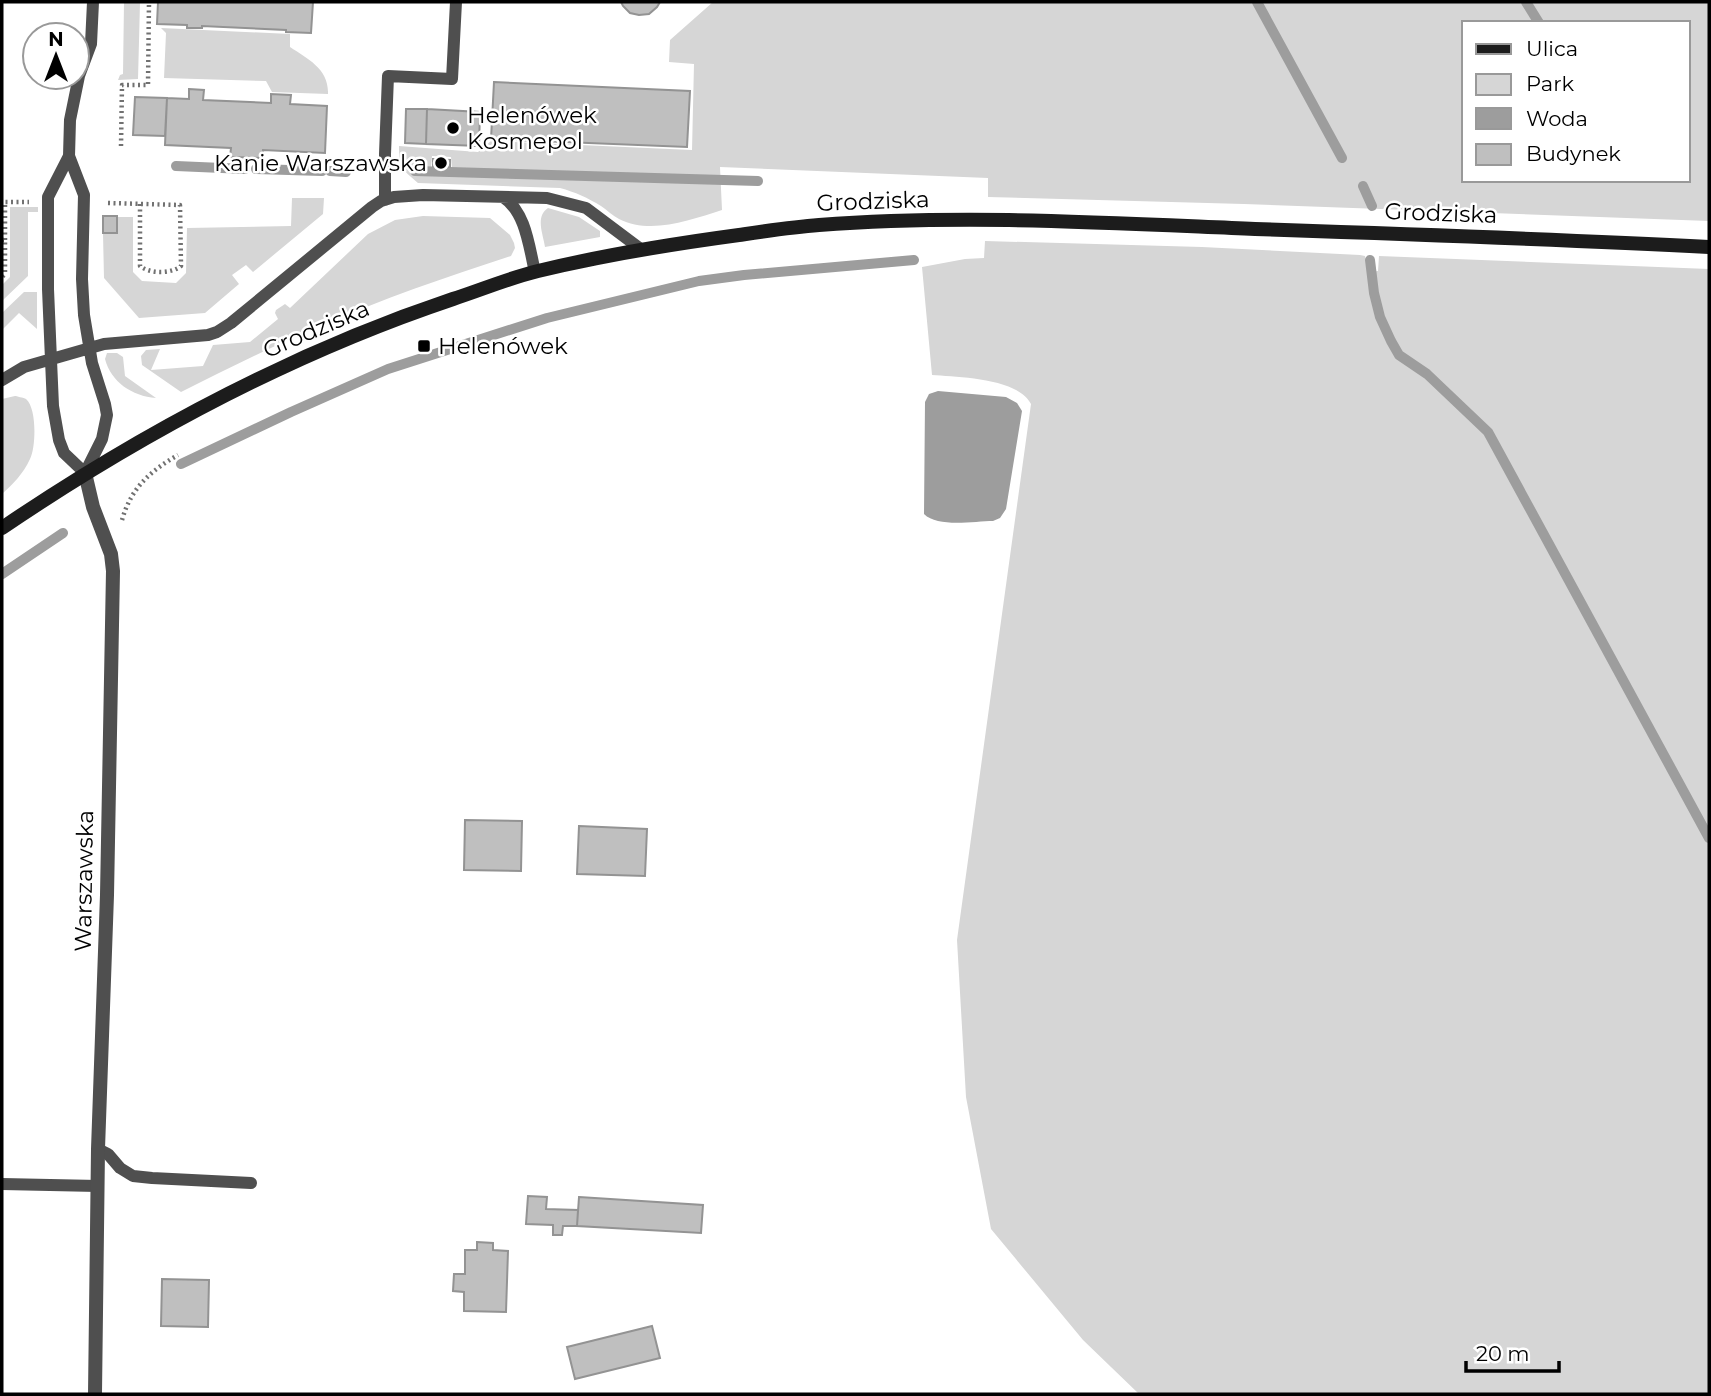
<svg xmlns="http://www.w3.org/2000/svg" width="1711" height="1396" font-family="Montserrat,sans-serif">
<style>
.green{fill:#d6d6d6;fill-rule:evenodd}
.water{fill:#9d9d9d}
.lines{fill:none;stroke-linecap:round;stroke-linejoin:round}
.stream{stroke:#9d9d9d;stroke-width:10}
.building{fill:#bfbfbf;stroke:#939393;stroke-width:2}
.path{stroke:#717171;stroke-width:4.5;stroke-dasharray:2 3.5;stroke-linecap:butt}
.service{stroke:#4f4f4f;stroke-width:12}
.minor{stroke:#4f4f4f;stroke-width:14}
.secondary{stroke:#1c1c1c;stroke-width:14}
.poi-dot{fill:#000;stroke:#fff;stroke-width:2.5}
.labels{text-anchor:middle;stroke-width:5;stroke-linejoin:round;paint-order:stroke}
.poi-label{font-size:23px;fill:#000;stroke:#fff;text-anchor:start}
.street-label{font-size:23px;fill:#000;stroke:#fff}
</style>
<rect width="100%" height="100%" fill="#fff"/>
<path class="green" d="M124,2h15l1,1 -2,76 -20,1 2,-5 3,-1z
M713,2h996v219l-465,-17 -256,-7v-19l-268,-11 2,43c-32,10 -71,25 -103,9 -6,-3 -12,-9 -18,-13 -13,-8 -26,-14 -41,-18l-142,-5c-16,-14 -19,-15 -19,-37l79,6 13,-11 201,9 2,-86 -25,-2 1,-22zM1464,23h224v157h-224zM432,156l19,1 1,11 -21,-1z
M161,28l129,6v13c18,12 39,22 38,47l-56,-2 -6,-11 -102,-3 2,-45z
M292,198h32l-1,16 -70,58 -7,-7 -14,10 7,9 -34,29 -66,5 -35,-40 -1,-44 15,-1v-16h15v55l9,9 34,2 10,-10 1,-45 104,-2z
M10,207h28v5h-10v64l-26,25v-16l8,-8z
M548,208l31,9 21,14v6l-55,10c-2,-14 -10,-30 3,-39z
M423,216l67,2 20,17 4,8 1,5 -4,8c-65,21 -128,43 -191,70 -47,20 -93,43 -139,66l-39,-27 -1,-9 5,-6 14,-1 -9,21 52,-4 10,-21 37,-3 28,-23 -3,-6 1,-3 9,-6 5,4 78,-74 27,-14z
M985,241l217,6 158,8 5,1 3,16 10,-1 1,-15 330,13v1125h-570l-56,-54 -92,-111 -25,-132 -9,-157 74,-536c-13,-26 -73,-27 -99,-29l-10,-108 43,-8 19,-1z
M24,292h13v37l-18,-16 -17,17v-17z
M107,353h10l6,4 2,19 31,22c-24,-2 -45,-16 -51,-39z
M15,396c1,0 9,2 11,3 11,9 10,49 4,60 -7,15 -17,25 -28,35v-95z"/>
<path class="water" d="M938,391l68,6 11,6 5,8 -16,98 -6,9 -7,3c-19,0 -55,7 -69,-7l1,-112 4,-8z"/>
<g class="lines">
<path class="stream" d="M1257,2l85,156
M1526,2l13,21
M176,166l69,3
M256,169l66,2
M330,171l16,1
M415,171l343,10
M1363,186l9,20
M1370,260l4,33 6,24 11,24 8,14 28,19 61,58 221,406
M181,464l110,-52 97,-43 159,-51 152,-37 45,-6 170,-15
M2,574l61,-41"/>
</g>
<path class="building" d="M158,2h155l-2,31 -25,-1v-2l-84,-4v2h-15v-3l-30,-1z
M621,2h39l-3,5 -8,7 -10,1 -9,-2 -7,-7z
M494,82l196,9 -3,56 -196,-8z
M189,89l15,1 -1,10 68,3v-9l20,1 -1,9 37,2 -2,47 -62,-3 -1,8 -32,-1 1,-9 -66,-3 2,-47 22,1z
M135,97l32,1 -2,38 -32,-1z
M406,109h21l-1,35 -21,-1z
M427,109l53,3 -1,34 -53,-2z
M433,159l17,1v7l-17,-1z
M103,216h14v17h-14z
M465,820l57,1 -1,50 -57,-1z
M579,826l68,3 -2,47 -68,-2z
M528,1196l19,1 -1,12 32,1 -1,16h-14l-1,9h-9v-10l-27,-1z
M579,1197l124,8 -2,28 -124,-7z
M477,1242l16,1v7l15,1 -2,61 -42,-1v-19l-11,-1 1,-17h11v-24h12z
M162,1279l47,1 -1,47 -47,-1z
M652,1326l8,32 -85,21 -8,-32z"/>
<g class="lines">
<path class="path" d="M121,146l1,-61h26l1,-83
M108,203l72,2 1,61c-10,8 -31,8 -41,0v-62
M2,240h3v34l-3,3
M5,240v-38h24
M122,520c9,-32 28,-49 56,-65"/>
<path class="service" d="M69,156l-21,41v92l3,71 2,46 6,34 5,13 21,20 17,-34 5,-24 -2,-11 -13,-41 -8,-48 -2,-36 2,-84 -15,-39 1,-36 9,-44 12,-32 2,-42
M503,197c23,15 26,50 32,75
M385,200v-46l3,-78 64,3 4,-77
M2,380l22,-13 80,-23 104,-9 9,-3 14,-9 141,-116 9,-6 13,-4 29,-2 124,3 39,10 56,42
M98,1149l10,5 12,14 13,8 19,2 99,5
M2,1184l96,2"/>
<path class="minor" d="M85,473l8,34 18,47 2,17 -6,324 -9,254 -3,245"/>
<path class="secondary" d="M2,528c140,-95 290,-175 451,-229 28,-9 56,-21 85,-28 66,-16 134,-27 201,-36 27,-4 53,-8 80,-10 145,-11 291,-2 436,4 152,5 303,10 454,18"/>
</g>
<g class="poi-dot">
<circle cx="453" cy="128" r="7"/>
<circle cx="441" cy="163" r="7"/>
<rect x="417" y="339" width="14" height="14" rx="3.5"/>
</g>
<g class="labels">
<g class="poi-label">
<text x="467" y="123">Helenówek<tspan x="467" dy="26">Kosmepol</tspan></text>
<text x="427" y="171" text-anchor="end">Kanie Warszawska</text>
<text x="438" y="354">Helenówek</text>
</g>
<g class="street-label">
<text transform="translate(873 201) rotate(-2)" y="8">Grodziska</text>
<text transform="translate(1441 213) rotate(2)" y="8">Grodziska</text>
<text transform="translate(316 329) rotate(-23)" y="8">Grodziska</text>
<text transform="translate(84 881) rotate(-89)" y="8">Warszawska</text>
</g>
</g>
<rect width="1711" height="1396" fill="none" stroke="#000000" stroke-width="7"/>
<rect x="1462" y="21" width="228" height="161" fill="#ffffff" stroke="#999999" stroke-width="2"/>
<rect x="1476" y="44" width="35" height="10" fill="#1c1c1c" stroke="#999999" stroke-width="2"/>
<text x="1526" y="56" font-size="21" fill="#000000">Ulica</text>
<rect x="1476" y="74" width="35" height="21" fill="#d6d6d6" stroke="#999999" stroke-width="2"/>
<text x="1526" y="91" font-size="21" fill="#000000">Park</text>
<rect x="1476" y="108" width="35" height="21" fill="#9d9d9d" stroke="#999999" stroke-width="2"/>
<text x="1526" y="126" font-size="21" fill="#000000">Woda</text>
<rect x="1476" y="144" width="35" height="21" fill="#bfbfbf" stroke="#999999" stroke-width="2"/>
<text x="1526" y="161" font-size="21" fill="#000000">Budynek</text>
<g transform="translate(56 56)"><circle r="33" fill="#ffffff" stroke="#999999" stroke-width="2"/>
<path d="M0-5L12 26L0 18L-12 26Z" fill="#000000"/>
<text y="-10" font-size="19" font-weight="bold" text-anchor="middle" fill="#000000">N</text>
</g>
<path d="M1466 1361v10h93v-10" fill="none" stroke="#000000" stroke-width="3.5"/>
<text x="1476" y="1361" font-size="21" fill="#000000" stroke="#ffffff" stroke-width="5" paint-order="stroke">20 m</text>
</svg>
